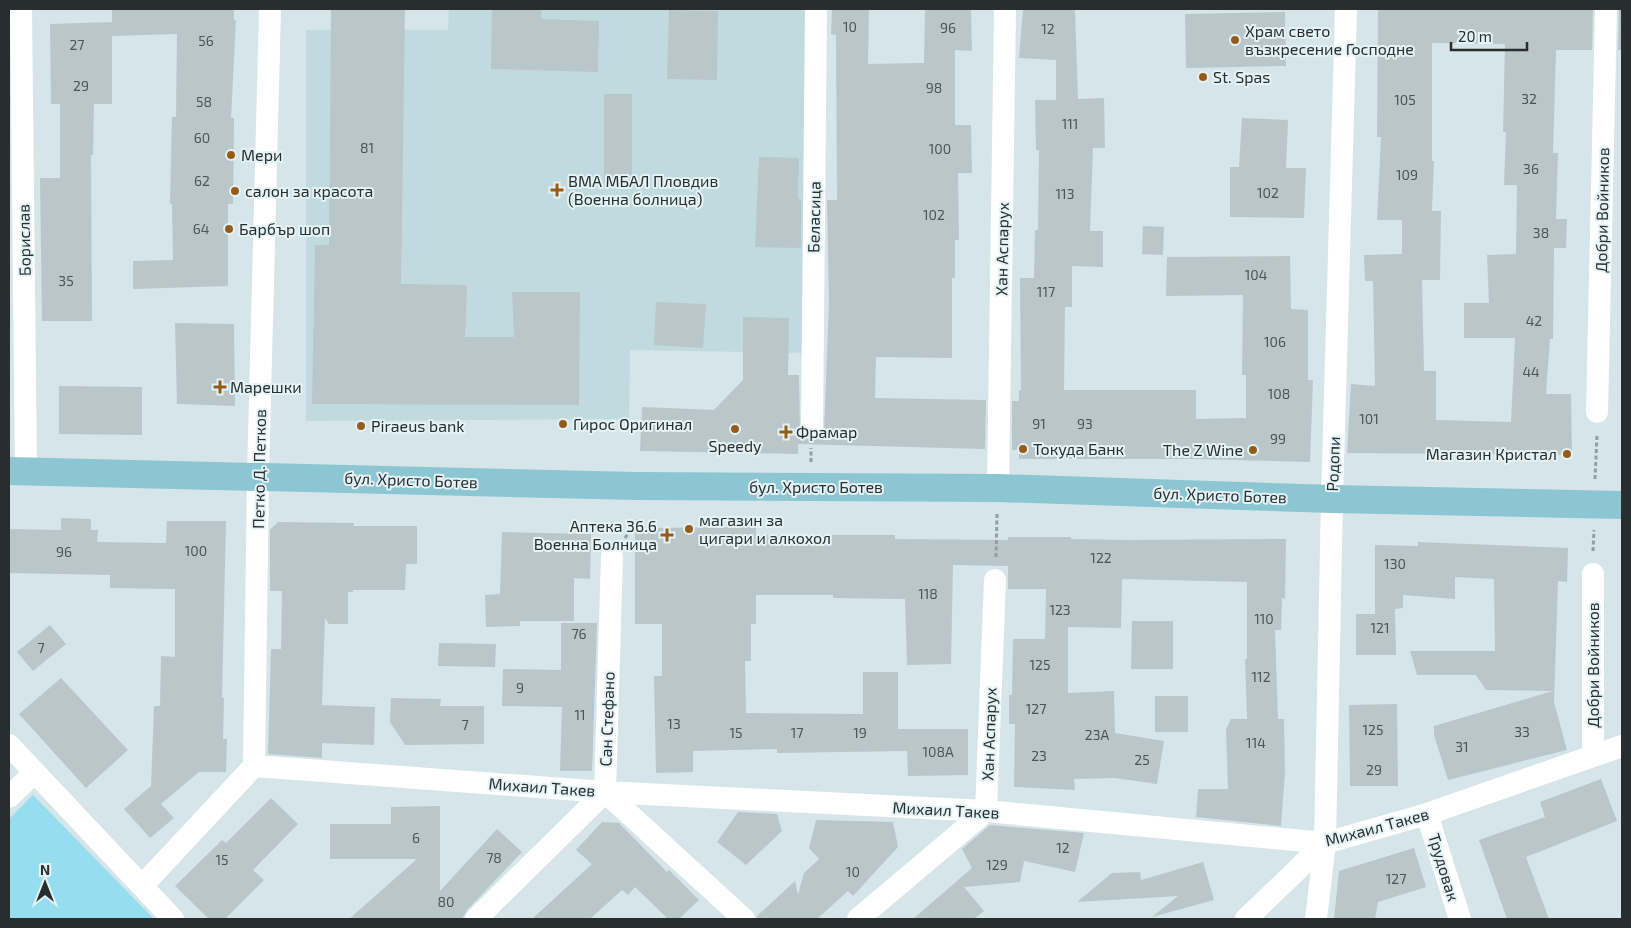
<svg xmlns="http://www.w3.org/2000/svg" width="1631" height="928" font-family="'Exo 2',sans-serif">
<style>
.built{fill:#c1dade}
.park{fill:#96deef}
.building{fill:#b9c7cb;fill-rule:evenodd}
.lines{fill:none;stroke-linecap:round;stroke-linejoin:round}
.path{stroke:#939ea1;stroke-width:3;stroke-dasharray:4 2.5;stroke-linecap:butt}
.minor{stroke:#fff;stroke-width:22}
.primary{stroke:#8cc6d3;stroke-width:28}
.poi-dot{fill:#955b18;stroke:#e3f3f6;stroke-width:2}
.labels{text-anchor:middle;stroke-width:4;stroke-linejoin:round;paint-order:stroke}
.number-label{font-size:14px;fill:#4c5457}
.poi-label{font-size:16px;fill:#282e30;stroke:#e3f3f6;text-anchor:start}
.street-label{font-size:16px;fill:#282e30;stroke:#e3f3f6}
</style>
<rect width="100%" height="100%" fill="#d6e5e9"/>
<path class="built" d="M449,9h362l-6,344 -175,-3 -1,69 -323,2v-391h142z"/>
<path class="park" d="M33,795l121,124h-145v-100z"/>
<path class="building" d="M112,9h122v11h2l-5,98h3l-1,86h-5v82l-95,3v-28l40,-1 -1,-56h-2l2,-87h4l1,-83 -65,2z
M331,9h74l-4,275 66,1 -2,52h49l-2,-45h68l-1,113 -267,-1 3,-159h14z
M492,9h50l-1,10 58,2 -1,51 -107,-3z
M832,9h37l-1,55 56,-1 1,-54h46l1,42 -17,-1v75h16l1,48h-14l1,67h-4v38h-3v80l-76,-1 -1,41 111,2 -1,49 -187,-5v10l-158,-3 2,-44 72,3 29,-30v-63l46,1 -1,57h11l1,57 6,6 6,1 7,-2 5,-5 5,-129 -2,-103h10l-1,-165 -5,-1z
M1023,9h52l3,90 26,-1 1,50h-12l-3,83h13v36l-31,-1v41h-7l-1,83h132v29l50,-1v-43h-4l1,-80 -77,1 1,-39 123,-1 1,53 17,1v70h5l-3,82 -114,-3h-177v-9h-7v-49h7v-11h2l-1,-112h14l1,-48h3l1,-80h-3l-1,-50h21v-40l-37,-2z
M1378,9h215l-1,41h-36l-3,103h5l-2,66h11l-1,29h-12l-1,91h-3l-4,55h25l1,61 -225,-2 4,-69 24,2 -2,-105h-8l-1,-26 38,-1v-34h-25l4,-83h-4zM1432,43l73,1 -2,88h3l-2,53h13l-1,69 -29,1 2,48h-25v35h51l-4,84 -75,-2v-49h-12l-2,-91h18l1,-69h-9l2,-50h-2z
M1619,9h3v41h-4z
M669,10l49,1 -1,69 -50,-1z
M1285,12l1,54 -100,2 -1,-54z
M112,22v82h-18l-1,51h-2l1,166h-50l-2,-143h20v-74h-9l-1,-80z
M604,94h28v92h-28z
M1242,118l46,2 -2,48h20l-2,50 -74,-1v-50h9z
M759,157l40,1 -1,41h3v49l-46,-1z
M1143,226l21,1 -1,28 -21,-1z
M656,302l50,2 -3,44 -49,-3z
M175,323l59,1 1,82 -58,-2z
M59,386l83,1v48l-83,-1z
M61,518l30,1v11h7l-1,12 69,1 1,-22h59l-4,177h2l-1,41h4l-1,33h-27l-38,32 13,14 -24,20 -26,-29 27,-23 3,-80h6l1,-50 14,1v-68l-65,-1v-13l-101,-2v-44l52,1z
M278,522l76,1v3h63v38h-11l-1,26h-52v2h-5v32h-19l-4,-6 -3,87 53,2 -1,38 -52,-2v15l-54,-4 3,-105h10l1,-58h-12v-61z
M756,527v8h139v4l113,1v-3h63v2l57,1 158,-1 -1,60 -3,-1 -1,32h-6l3,89h6l1,53 -4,54 -85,-9 2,-28h30l-2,-59 5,-11h16l-2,-60h2v-77l-125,-3 -1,49 -53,-1v66l46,-2 1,42 49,8 -7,43 -42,-6 -41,1 1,11 -61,-3 1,-63h-6v-29h3l1,-56h32l1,-50h-38v-23l-55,-1 -2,99 -44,1 -2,-66 -72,-1v-3h-77v29h-5v37h-6l1,52 117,1v-42h35v57h70v46l-60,1 -1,-25 -130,2v-4l-84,2v21l-37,1 -2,-97h8v-52h-27v-96z
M502,532l89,2 -1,45 -16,-1v43h-54v5l-34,1 -1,-32 15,-1z
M1418,542l150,6 -1,34 -9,-1 -4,121 13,48 -119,30 -14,-45v-9l119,-35 -67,-1 -10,-15h-59l-7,-24h85l-1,-72 -39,-2v22l-52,-4v13l-8,1 1,46h-40v-41h19v-69l43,1z
M1132,621h41v48h-42z
M561,623h36l-5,148h-32l2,-64 -60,-1 1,-37 58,1z
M50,625l16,19 -33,27 -16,-19z
M439,643l57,1 -1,23 -57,-1z
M61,678l67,72 -42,38 -67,-74z
M1155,696h33v36h-33z
M391,698l50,1 -1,7h44v38l-79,1 -15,-23z
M1397,704l1,82h-48l-1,-81z
M1601,779l16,42 -91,36 23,62h-42l-28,-79 66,-23 -5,-15z
M271,798l27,26 -45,46 11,10 -39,39h-16l-34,-33 47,-46 4,3z
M440,806v85l57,-62 25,23 -55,58 -5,9h-113l68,-60h-87v-35h61v-17z
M738,812l39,2 5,17 -36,34 -29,-23z
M816,820l77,2 5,25 -45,49 -5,-5 -31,28h-60v-3l38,-35 3,14 6,-22 15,-14 -10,-11z
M602,822l17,1 48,49 2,-2 30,30 -20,19h-11l-33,-32 -7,8 -6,-5 -32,29h-58l60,-55 -16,-14z
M990,825l94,8 -9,39 -51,-11 -4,21 -56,5 20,24 -10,8h-61l59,-51 -10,-19z
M1414,848l12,39 -48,15 -3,17h-41l5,-48z
M1203,862l11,38 -62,17 26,-21 -101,6 35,-29 28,-1 1,8z"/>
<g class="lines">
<path class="path" d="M811,462v-14
M1595,479l2,-44
M625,538l13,-18
M1593,551l1,-21
M996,557l1,-44"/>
<path class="minor" d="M21,9l5,462
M1597,412l9,-403
M812,426l4,-417
M998,488l7,-479
M9,745l164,174
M1593,756v-182
M254,766l351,26 381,19 339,32 102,-29 195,-68
M605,792l139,127
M9,797l25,-24
M1427,814l33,105
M142,886l112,-120 4,-290 12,-467
M476,919l129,-127 7,-236
M858,919l128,-108 9,-231
M1246,919l79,-76
M1316,919l9,-76 7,-344 14,-490"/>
<path class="primary" d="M9,471l627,15 362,2 334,11 290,6"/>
</g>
<g class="poi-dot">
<circle cx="1235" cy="40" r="5"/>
<circle cx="1203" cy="77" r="5"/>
<circle cx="231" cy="155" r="5"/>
<path d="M554.5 182.5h5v5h5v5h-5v5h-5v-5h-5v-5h5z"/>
<circle cx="235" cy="191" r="5"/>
<circle cx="229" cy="229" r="5"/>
<path d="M217.5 379.5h5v5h5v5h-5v5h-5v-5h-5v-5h5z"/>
<circle cx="563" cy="424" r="5"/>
<circle cx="361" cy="426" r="5"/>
<circle cx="735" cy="429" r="5"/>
<path d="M783.5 424.5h5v5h5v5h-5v5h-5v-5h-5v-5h5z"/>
<circle cx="1023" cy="449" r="5"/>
<circle cx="1253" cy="450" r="5"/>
<circle cx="1567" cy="454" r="5"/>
<circle cx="689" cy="529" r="5"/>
<path d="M664.5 527.5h5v5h5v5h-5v5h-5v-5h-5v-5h5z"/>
</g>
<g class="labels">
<g class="number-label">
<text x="850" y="32">10</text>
<text x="948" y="33">96</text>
<text x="1048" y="34">12</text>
<text x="206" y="46">56</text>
<text x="77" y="50">27</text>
<text x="81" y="91">29</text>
<text x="934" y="93">98</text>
<text x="1529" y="104">32</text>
<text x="1405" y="105">105</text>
<text x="204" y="107">58</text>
<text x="1070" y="129">111</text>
<text x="202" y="143">60</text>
<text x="367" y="153">81</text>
<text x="940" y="154">100</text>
<text x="1531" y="174">36</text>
<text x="1407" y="180">109</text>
<text x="202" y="186">62</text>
<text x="1268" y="198">102</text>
<text x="1065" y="199">113</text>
<text x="934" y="220">102</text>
<text x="201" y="234">64</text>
<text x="1541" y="238">38</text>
<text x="1256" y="280">104</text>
<text x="66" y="286">35</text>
<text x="1046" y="297">117</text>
<text x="1534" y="326">42</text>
<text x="1275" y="347">106</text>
<text x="1531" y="377">44</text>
<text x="1279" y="399">108</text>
<text x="1369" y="424">101</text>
<text x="1039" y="429">91</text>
<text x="1085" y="429">93</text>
<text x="1278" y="444">99</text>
<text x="196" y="556">100</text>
<text x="64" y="557">96</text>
<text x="1101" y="563">122</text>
<text x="1395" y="569">130</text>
<text x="928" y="599">118</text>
<text x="1060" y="615">123</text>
<text x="1264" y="624">110</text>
<text x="1380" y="633">121</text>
<text x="579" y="639">76</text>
<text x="41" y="653">7</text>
<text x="1040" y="670">125</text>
<text x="1261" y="682">112</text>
<text x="520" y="693">9</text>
<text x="1036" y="714">127</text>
<text x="580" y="720">11</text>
<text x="674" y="729">13</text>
<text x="465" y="730">7</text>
<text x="1373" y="735">125</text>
<text x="1522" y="737">33</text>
<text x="736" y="738">15</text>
<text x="797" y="738">17</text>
<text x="860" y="738">19</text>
<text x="1097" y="740">23А</text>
<text x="1256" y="748">114</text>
<text x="1462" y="752">31</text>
<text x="938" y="757">108А</text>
<text x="1039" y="761">23</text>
<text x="1142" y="765">25</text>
<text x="1374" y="775">29</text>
<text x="416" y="843">6</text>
<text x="1063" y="853">12</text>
<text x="494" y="863">78</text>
<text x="222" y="865">15</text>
<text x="997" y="870">129</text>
<text x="853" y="877">10</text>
<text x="1396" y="884">127</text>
<text x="446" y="907">80</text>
</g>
<g class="poi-label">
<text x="1245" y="37">Храм свето<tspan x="1245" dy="18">възкресение Господне</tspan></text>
<text x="1213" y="83">St. Spas</text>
<text x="241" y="161">Мери</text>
<text x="568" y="187">ВМА МБАЛ Пловдив<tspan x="568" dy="18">(Военна болница)</tspan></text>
<text x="245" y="197">салон за красота</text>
<text x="239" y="235">Барбър шоп</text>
<text x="230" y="393">Марешки</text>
<text x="573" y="430">Гирос Оригинал</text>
<text x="371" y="432">Piraeus bank</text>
<text x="796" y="438">Фрамар</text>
<text x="735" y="452" text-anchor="middle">Speedy</text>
<text x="1033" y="455">Токуда Банк</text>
<text x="1243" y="456" text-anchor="end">The Z Wine</text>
<text x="1557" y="460" text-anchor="end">Магазин Кристал</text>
<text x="699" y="526">магазин за<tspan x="699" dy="18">цигари и алкохол</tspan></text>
<text x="657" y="532" text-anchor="end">Аптека 36.6<tspan x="657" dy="18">Военна Болница</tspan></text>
</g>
<g class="street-label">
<text transform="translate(1602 210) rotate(-89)" y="6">Добри Войников</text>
<text transform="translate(814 217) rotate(-89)" y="6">Беласица</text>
<text transform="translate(24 240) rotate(-91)" y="6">Борислав</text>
<text transform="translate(1002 249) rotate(-89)" y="6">Хан Аспарух</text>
<text transform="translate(1333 464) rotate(-88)" y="6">Родопи</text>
<text transform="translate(259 469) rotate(-89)" y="6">Петко Д. Петков</text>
<text transform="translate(411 480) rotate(2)" y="6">бул. Христо Ботев</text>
<text x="816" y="493">бул. Христо Ботев</text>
<text transform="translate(1220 495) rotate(2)" y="6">бул. Христо Ботев</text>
<text transform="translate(1593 665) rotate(-90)" y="6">Добри Войников</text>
<text transform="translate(607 719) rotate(-88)" y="6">Сан Стефано</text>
<text transform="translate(989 734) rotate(-88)" y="6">Хан Аспарух</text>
<text transform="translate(542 787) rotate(4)" y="6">Михаил Такев</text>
<text transform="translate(946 810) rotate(3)" y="6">Михаил Такев</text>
<text transform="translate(1377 827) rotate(-15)" y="6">Михаил Такев</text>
<text transform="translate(1444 867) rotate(73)" y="6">Трудовак</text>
</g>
</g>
<rect width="1631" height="928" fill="none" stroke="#282e30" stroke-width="20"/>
<g transform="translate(45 883)" stroke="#e3f3f6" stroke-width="4" paint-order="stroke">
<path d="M0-4L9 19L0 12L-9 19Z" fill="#282e30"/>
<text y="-8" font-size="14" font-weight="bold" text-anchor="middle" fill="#282e30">N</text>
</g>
<path d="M1451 42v8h76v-8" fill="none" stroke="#282e30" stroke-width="2.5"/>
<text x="1458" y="42" font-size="15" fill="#282e30" stroke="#e3f3f6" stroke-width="4" paint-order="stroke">20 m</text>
</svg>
